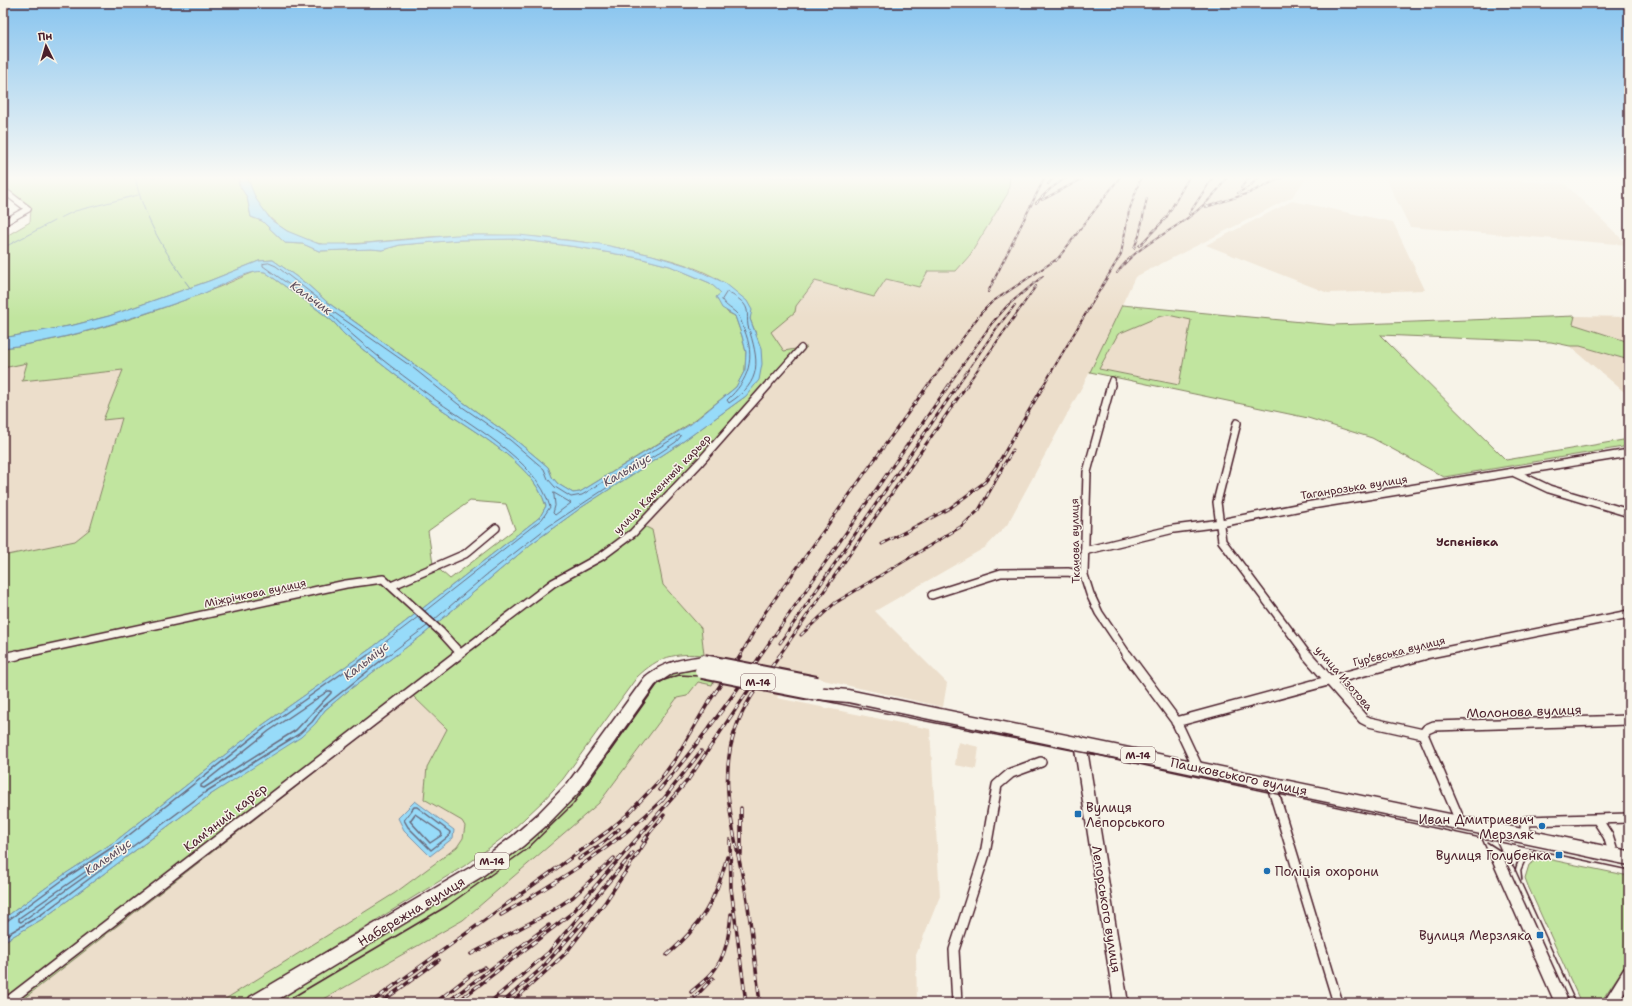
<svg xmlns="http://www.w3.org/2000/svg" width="1632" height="1006" font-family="'Shantell Sans',sans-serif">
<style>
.built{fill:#ecdecb}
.green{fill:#c1e59f;stroke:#868265;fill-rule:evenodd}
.water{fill:#97dbf9;stroke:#7890a7}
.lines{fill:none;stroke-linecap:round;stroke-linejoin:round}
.shore-far1{stroke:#696a7d;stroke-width:1}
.shore{stroke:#696a7d;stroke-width:1.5}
.stream{stroke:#7890a7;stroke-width:1}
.minor-far2-casing{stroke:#4a1f2b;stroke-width:8}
.minor-far1-casing{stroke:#4a1f2b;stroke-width:10}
.minor-casing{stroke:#4a1f2b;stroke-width:12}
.tertiary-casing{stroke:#4a1f2b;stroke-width:3}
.secondary-casing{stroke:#4a1f2b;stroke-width:3}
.trunk-casing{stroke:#4a1f2b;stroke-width:3}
.minor-far2{stroke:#f7f3e8;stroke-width:5.5}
.minor-far1{stroke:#f7f3e8;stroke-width:7}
.minor{stroke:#f7f3e8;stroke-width:9}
.tertiary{fill:#f7f3e8;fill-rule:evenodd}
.secondary{fill:#f7f3e8;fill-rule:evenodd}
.trunk{fill:#f7f3e8;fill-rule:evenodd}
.tram{stroke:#4a1f2b;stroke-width:1.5}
.rail-far2-casing{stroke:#4a1f2b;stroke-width:2}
.rail-far1-casing{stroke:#4a1f2b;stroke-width:3}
.rail-casing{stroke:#4a1f2b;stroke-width:3.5}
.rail-far2{stroke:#f7f3e8;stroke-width:1;stroke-dasharray:3.5;stroke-linecap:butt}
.rail-far1{stroke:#f7f3e8;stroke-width:1.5;stroke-dasharray:4.5;stroke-linecap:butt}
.rail{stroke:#f7f3e8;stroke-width:2;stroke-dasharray:6;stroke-linecap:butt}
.trunk-bridge-casing{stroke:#4a1f2b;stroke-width:18;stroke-linecap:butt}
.trunk-bridge{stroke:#f7f3e8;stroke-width:14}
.poi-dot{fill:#1f6fb2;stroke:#f7f3e8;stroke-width:1.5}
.labels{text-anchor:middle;stroke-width:3;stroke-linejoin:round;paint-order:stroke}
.shield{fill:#f7f3e8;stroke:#7e5f64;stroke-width:1}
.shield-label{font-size:10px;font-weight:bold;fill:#4a1f2b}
.street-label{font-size:11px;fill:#4a1f2b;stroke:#f7f3e8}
.water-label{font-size:12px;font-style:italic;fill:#5d4e5e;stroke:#f7f3e8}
.neighbourhood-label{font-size:12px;font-weight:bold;fill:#4a1f2b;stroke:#f7f3e8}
.near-street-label{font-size:13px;fill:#4a1f2b;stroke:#f7f3e8}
.near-poi-label{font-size:13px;fill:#4a1f2b;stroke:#f7f3e8;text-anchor:end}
</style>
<rect width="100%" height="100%" fill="#f7f3e8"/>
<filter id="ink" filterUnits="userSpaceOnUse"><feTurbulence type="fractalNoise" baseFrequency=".025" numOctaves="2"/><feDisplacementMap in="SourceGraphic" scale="8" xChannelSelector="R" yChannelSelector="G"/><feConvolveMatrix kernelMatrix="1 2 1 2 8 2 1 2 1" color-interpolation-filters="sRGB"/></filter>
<g filter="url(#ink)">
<path class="built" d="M1010,177h297l-15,20 -157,80 -45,95 -83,153 -21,22 -111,64 72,72 -4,24 -151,-34 -15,25 153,31 10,167 -24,59 1,48h-600l146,-83 136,-117 78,-105 10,-2 11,-14 6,-27 -3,-27 -38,-43 -11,-54 -9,-5 164,-178 -23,3 -13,-19 24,-20 1,-6 19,-25 58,16 13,-18 33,8 9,-16h28l14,-16 38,-62z
M1385,177h104l1,2 75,5 63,61 -218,-18z
M1292,201l101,21 32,68 -97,3 -122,-48z
M1168,315l23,5 -12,65 -80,-16 19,-35 40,-17z
M1575,316l54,1v25l-56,-18z
M1570,346h10l49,14v36z
M27,363l-5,18 101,-11 -20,50 19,-3 -32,112 -15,12 -72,15v-188z
M413,696l34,33 -20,38 -3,32 38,22 3,5 -2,12 -6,9 -62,46 -176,110h-201z
M958,742l21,5 -3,22 -21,-4z"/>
<path class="green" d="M3,177h236v8l8,12 4,20 11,4 23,22 18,1 16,7 52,-2 11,1 18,-5 59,-5 56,-1 62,8 62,11 31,8 40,17 12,10 5,19 8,4 7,20 4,16 -1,18 -9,17 -45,36 -111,69 -7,1 -15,-9 -6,-7 -4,-10 -36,-30 -52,-37 -46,-36 -87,-62 -19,-17 -35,-25 -14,1 -50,20 -100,35 -35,9 -71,13v-100l27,-16 1,-13 -28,-22z
M247,177h763l-2,16 -38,62 -14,16h-28l-9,16 -33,-8 -12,18 -59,-16 -19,25 -1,6 -24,20 13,19 23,-4 -163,179 8,4 11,55 38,43 3,27c-30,-2 -45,1 -67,22l-74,102 -20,22 -34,32 -40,30 -216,133 -18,7h-16l176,-110 62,-46 6,-9 2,-12 -3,-5 -38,-22 3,-32 20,-38 -34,-33 -395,307h-15v-61l41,-24 166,-123 105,-71 10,-14 24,-20 75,-56 107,-90 51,-37 96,-62 68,-49 10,-62 -6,-15 1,-9c-8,-8 -17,-20 -27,-27 -26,-17 -56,-24 -85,-31 -69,-15 -139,-20 -210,-15 -27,2 -54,6 -81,7 -9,1 -18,2 -27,0 -36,-7 -65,-31 -74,-67z
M257,271l8,1c22,16 45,31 66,48 6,4 9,11 14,15 27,22 54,43 82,64 36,27 106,61 119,107l-6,11 -167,130 -109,77 -147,116 -52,34 -62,45v-363l72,-15 15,-12 32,-111 -19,2 20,-50 -101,11 5,-18 -24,5v-20c70,-9 138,-31 203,-56 18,-6 34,-15 51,-21zM470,501l36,3 9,25 -65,50 -17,-15 -5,-33z
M1122,305l212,20 241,-9 -2,8 56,18v18l-49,-14h-10l-19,-4 -171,-7 126,125 123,-21v7l-185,31 -72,-39 -64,-20 -218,-46zM1168,315l23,5 -12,65 -80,-16 19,-35 40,-17z
M682,668l35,7 -5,10 -14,-3 -11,14 -10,2 -78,105 -136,117 -146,83h-48l250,-157 130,-160z
M1547,859l82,17v84l-29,43h-19l-53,-117 -3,-8 4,-13 7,-5z"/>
<path class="water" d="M239,177h8l9,22 15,21 16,11 32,13h39l98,-9h63l81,9 52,11 36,11 37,17 22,18 5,9 -2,9 11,29 1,16 -3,16 -13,16 -68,49 -96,62 -51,37 -107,90 -75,56 -24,20 -10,14 -14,13 -91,58 -166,123 -41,24v-23l62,-45 52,-34 147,-116 109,-77 167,-130 6,-11c-13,-46 -83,-80 -119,-107 -28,-21 -55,-42 -82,-64 -5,-4 -8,-11 -14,-15 -21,-17 -44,-32 -66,-48 -15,-4 -47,16 -63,22 -65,23 -130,45 -199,54v-10l71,-13 35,-9 100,-35 50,-20 14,-1 35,25 19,17 113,81 20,17 52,37 36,30 4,10 6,7 15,9 7,-1 111,-68 45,-37 9,-17 1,-18 -4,-16 -7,-20 -13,-8 -6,-11 5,-4 -11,-10 -40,-17 -31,-8 -62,-11 -62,-8 -56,1 -59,5 -18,5 -11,-1 -52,2 -16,-7 -18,-1 -23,-22 -11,-4 -4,-20 -8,-12z
M415,801l39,29 -1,8 -23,18 -26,-26 -6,-12z"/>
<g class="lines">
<path class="shore-far1" d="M269,263l7,3 43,33 6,8 -3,1 -59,-42v-2z
M727,292c7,4 18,9 20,18 1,5 0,10 1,16 11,35 15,55 -19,77l-2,-3c22,-20 29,-42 17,-71 -2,-4 -3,-10 -6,-14 -5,-6 -12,-8 -16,-15z
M554,493l17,10 -16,12 -2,-2 2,-7z
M425,611l117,-92 8,-12c-12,-47 -84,-84 -121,-112 -35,-26 -70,-52 -101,-83l1,-3 83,58 46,37 52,36 34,29 4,10 7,8 16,10 11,-2 97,-60 2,1 -5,6 -127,84 -64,50 -51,44
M367,656l51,-39
M387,656l40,-30"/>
<path class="shore" d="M328,691h3v2l-35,37 -92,58 -3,-1v-2l68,-54z
M414,807h3l33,25 -1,4 -18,14 -23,-23 -4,-7z
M415,814l26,18 1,3 -12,8 -20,-22z
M88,870h2v3l-69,49 -2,-1v-3z
M3,922l4,-1 60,-44 52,-34 147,-116 102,-72
M3,937l39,-23 165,-123 92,-57 13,-12 11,-15 65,-52"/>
<path class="stream" d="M135,177c8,39 26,68 48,100
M60,218l15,-7 63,-16
M3,248l51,-27
M185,281l6,8"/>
<g class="minor-far2-casing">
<path id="minor-far2" d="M3,190l25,19 -25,14
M767,386l34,-38
M1110,386l2,-6"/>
</g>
<g class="minor-far1-casing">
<path id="minor-far1" d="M1111,385l-24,87 -3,103 6,19 9,19 29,43
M1237,423l-20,79 5,39 86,115
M1515,473l34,16 80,24
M1084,551l90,-22 47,-6 85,-17 323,-53
M391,586l74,-32 31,-26
M932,595l69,-22 67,-1 16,3
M12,656l334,-72 37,-5 58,53 19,21
M457,656l96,-73 49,-27 31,-23 67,-71 68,-77
M1420,656l209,-42"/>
</g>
<g class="minor-casing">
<path id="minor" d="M1127,655l49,66 22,47
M1307,655l56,64 6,3 54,12
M3,658l14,-3
M1176,722l248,-67
M1423,734l4,-5 7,-3 195,-6
M1423,734l38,89
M1271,783l67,220
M1597,819l11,17 6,19
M1524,836l2,-15 103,-3
M6,1003l452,-348
M957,1003l-3,-53 31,-96 12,-69 14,-12 30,-11"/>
</g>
<g class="tertiary-casing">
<path id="tertiary" d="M1484,822l4,2 81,179h-14l-77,-175 2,-4z
M1629,967v19l-11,17h-15l21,-34z"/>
</g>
<g class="secondary-casing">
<path id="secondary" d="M1080,737l4,2 2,4 42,260h-14l-40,-260 2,-4z"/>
</g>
<g class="trunk-casing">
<path id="trunk" d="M704,656l4,2 2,4 -2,4 -35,7 -18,12 -77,108 -30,31 -25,22 -42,31 -209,126h-24l2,-6 221,-130 42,-31 25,-22 30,-31 77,-106c18,-15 37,-18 59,-21z
M815,687l33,3 781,161v14l-781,-163 -33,-3 -5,-2 -2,-4 2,-4z"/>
</g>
<use href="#minor-far2" class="minor-far2"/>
<use href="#minor-far1" class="minor-far1"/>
<use href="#minor" class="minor"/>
<use href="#tertiary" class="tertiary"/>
<use href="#secondary" class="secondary"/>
<use href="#trunk" class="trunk"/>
<path class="tram" d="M1487,842l14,9 13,16 62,136
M1515,871c2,-12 7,-18 20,-19
M1522,880l-1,-10 4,-9 15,-5
M283,1003l164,-97 80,-57 46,-45 86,-122 20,-7 20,1 398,79 532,115"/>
<g class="rail-far2-casing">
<path id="rail-far2" d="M1048,184l6,-7
M1241,188l8,-11
M1238,193l12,-7 9,-9
M1042,200l40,-21
M1036,203l14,-14 17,-12
M1206,207l43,-14 34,-16
M1189,214l24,-37
M1139,246l27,-28 23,-41
M1134,248l5,-12 8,-38
M1056,261l64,-84
M1117,273c16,-23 42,-35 65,-51 18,-12 33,-26 45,-45
M988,292l57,-115
M928,386l53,-73 11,-11 68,-45
M948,386l44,-63 16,-18 35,-29
M957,386l39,-57 19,-24
M966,386l70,-100
M1043,386l78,-132 8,-43 12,-34"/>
</g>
<g class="rail-far1-casing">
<path id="rail-far1" d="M998,474l15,-24
M882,544l68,-36 35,-26 11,-15 48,-82
M801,635l34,-32 127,-77 17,-16 22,-39
M780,643l178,-258
M740,656l24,-42 164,-229
M760,656l189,-271
M779,656l188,-271"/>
</g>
<g class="rail-casing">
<path id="rail" d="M659,790c37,-43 70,-88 102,-135
M662,801l39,-50
M741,808v46
M730,840l1,48 15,115
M643,841l21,-26
M579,859l24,-16 16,-14
M501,915c57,-34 114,-68 161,-115
M471,954l76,-40 26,-17 41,-39
M667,955c34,-29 49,-55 60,-98
M691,992c7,-6 15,-12 21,-19 14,-16 17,-38 19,-59
M695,997l18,-19
M370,1003l238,-172 19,-16 33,-35 16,-22 32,-55 33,-48
M380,1003l59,-43
M435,1003l37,-29 13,-7
M446,1003l103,-78
M456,1003l116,-90 116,-133 72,-107
M489,1003l60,-51 84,-99
M502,1003l40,-35 41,-46
M511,1003l54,-49 41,-53 42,-63
M760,1003c-5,-38 -8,-77 -15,-114 -10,-55 -29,-110 -8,-164 9,-25 28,-48 43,-70"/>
</g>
<use href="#rail-far2" class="rail-far2"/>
<use href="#rail-far1" class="rail-far1"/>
<use href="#rail" class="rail"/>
<g class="trunk-bridge-casing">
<path id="trunk-bridge" d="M704,662l113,22
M702,671l113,22"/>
</g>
<use href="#trunk-bridge" class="trunk-bridge"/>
</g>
</g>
<linearGradient id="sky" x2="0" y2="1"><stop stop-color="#87c4ef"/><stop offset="0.56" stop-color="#fbfaf5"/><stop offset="1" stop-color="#fbfaf5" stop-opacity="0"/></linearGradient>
<rect width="1632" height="318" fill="url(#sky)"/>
<g class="poi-dot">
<rect x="1074" y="810" width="8" height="8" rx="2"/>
<circle cx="1542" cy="826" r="4"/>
<rect x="1555" y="851" width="8" height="8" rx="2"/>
<circle cx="1267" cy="871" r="4"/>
<rect x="1536" y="931" width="8" height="8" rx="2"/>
</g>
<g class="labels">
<g class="shield">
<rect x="741" y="674" width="34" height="16" rx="3"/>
<rect x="1121" y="747" width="34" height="16" rx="3"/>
<rect x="475" y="853" width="34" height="16" rx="3"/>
</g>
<g class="shield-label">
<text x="758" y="686">М-14</text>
<text x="1138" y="759">М-14</text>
<text x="492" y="865">М-14</text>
</g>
<g class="street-label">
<text transform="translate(662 484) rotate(-46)" y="4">улица Каменный карьер</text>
<text transform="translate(1354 487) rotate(-9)" y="4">Таганрозька вулиця</text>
<text transform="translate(1075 541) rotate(-91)" y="4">Ткачова вулиця</text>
<text transform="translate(255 593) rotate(-12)" y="4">Міжрічкова вулиця</text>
<text transform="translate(1399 651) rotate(-14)" y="4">Гур’євська вулиця</text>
<text transform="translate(1344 678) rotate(49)" y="4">улица Изотова</text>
</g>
<g class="water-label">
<text transform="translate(311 298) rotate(36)" y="4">Кальчик</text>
<text transform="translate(627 470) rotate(-30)" y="4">Кальміус</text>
<text transform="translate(366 661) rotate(-38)" y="4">Кальміус</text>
<text transform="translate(108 857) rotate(-35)" y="4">Кальміус</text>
</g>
<g class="neighbourhood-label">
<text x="1467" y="546">Успенівка</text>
</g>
<g class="near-street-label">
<text transform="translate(1524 711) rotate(-2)" y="5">Молонова вулиця</text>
<text transform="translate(1239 776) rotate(12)" y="5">Пашковського вулиця</text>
<text transform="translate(225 817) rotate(-38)" y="5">Кам'яний кар'єр</text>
<text transform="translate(1107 909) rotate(81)" y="5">Лепорського вулиця</text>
<text transform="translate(411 911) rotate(-31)" y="5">Набережна вулиця</text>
</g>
<g class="near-poi-label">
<text x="1086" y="812" text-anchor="start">Вулиця<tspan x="1086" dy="15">Лепорського</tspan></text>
<text x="1534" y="824">Иван Дмитриевич<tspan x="1534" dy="15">Мерзляк</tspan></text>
<text x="1551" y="860">Вулиця Голубенка</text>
<text x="1275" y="876" text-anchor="start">Поліція охорони</text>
<text x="1532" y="940">Вулиця Мерзляка</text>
</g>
</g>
<rect width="1632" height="1006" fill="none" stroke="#f7f3e8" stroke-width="16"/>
<rect x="8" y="8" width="1616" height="990" fill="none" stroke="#4a1f2b" stroke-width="1.5" filter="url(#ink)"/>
<g transform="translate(46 46) rotate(355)" stroke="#f7f3e8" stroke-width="3" paint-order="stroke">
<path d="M0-3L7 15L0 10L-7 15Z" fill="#4a1f2b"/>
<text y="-6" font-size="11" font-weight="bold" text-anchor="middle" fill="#4a1f2b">Пн</text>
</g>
</svg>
